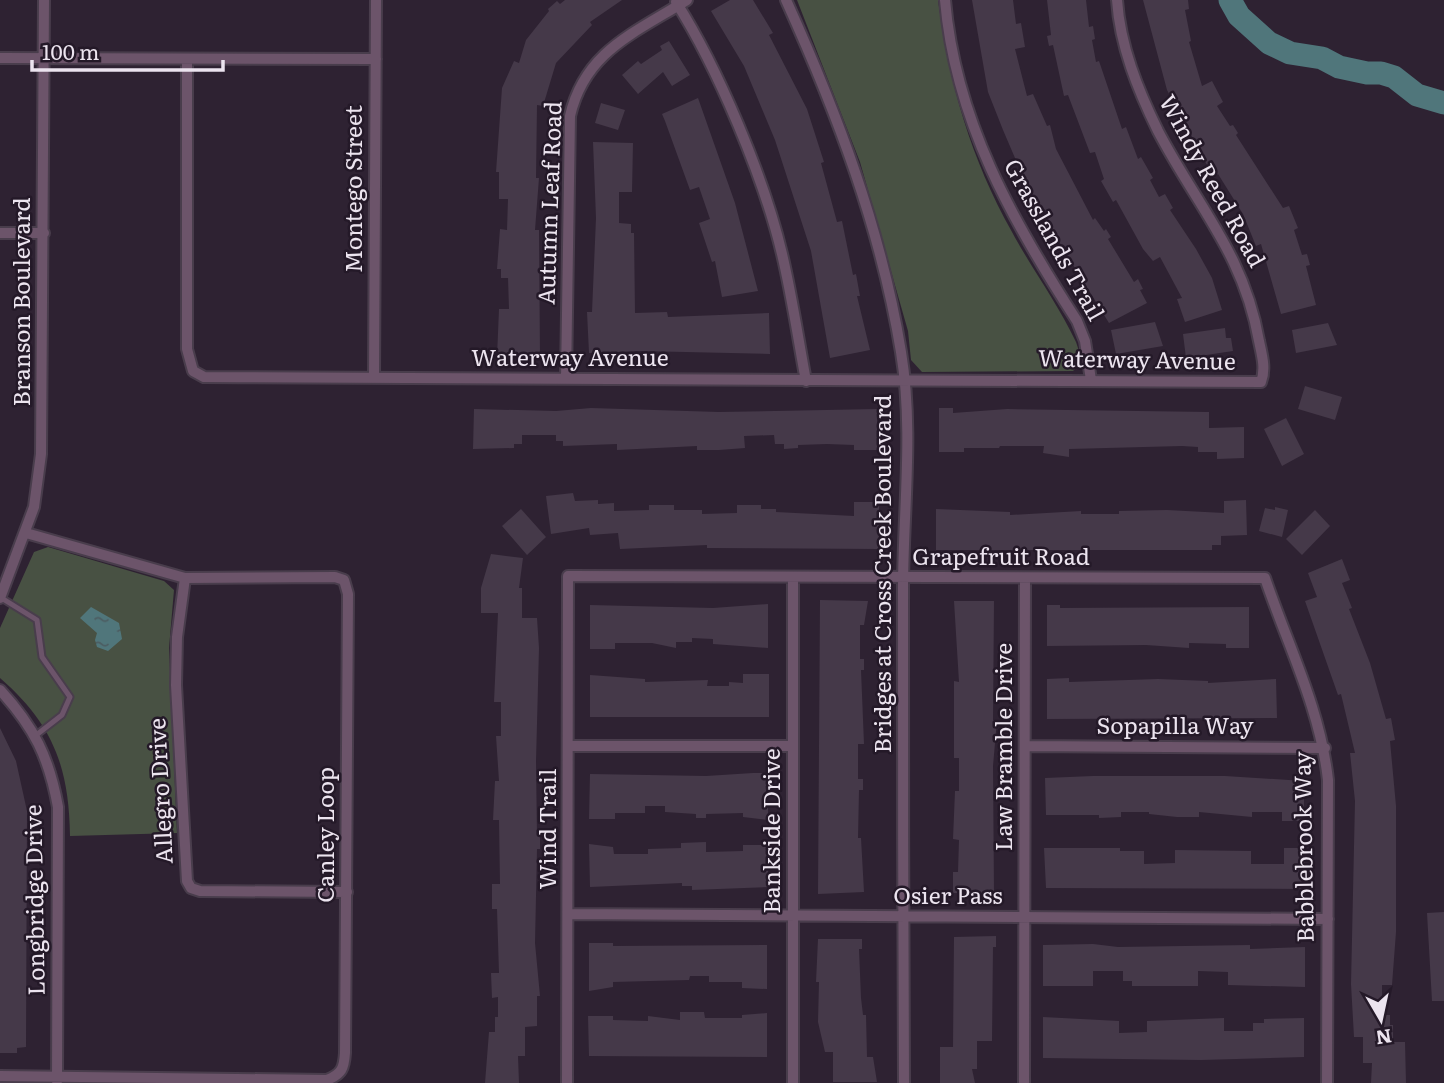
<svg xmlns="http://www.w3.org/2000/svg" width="1444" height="1083" font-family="Literata,serif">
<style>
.park{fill:#485143}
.water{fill:url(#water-ripples)}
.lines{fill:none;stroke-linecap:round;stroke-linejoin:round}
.river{stroke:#50767b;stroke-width:23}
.building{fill:#453949}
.service-casing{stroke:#493d4c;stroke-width:9}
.minor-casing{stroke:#493d4c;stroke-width:14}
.service{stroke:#6c546a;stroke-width:5}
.minor{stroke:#6c546a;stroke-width:10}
.labels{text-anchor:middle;stroke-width:5;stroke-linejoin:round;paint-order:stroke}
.street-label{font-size:23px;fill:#ece4ef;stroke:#241928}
</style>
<defs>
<pattern id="water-ripples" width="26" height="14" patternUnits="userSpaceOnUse" patternTransform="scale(1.75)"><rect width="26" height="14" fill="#50767b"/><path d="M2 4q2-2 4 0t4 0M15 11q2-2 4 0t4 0" fill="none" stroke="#4c5d62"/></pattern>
</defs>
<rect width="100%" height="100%" fill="#2e2232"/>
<path class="park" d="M797,0h141c11,83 33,159 74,232 20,37 46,72 64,110 4,12 8,20 -3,29l-151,1 -11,-12 -3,-29 -48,-169z
M48,547l116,34 10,9 -5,58 8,185 -107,3c-1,-69 -17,-112 -70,-158v-50l34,-76z"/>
<path class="water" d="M91,607l28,16 3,16 -14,12 -11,-4 -2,-7 2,-7 -17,-15z"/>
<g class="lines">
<path class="river" d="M1230,0l9,16 30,27 21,10 32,5 17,9 28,6h14l13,4 23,18 27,8"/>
</g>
<path class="building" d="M565,0h57l-32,22 2,3 -36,38 -13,43 -6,-1 -1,73h3l-4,52h4l1,127h-43l2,-48h10l-1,-31h-7v-9h-4l3,-40 7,1 1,-31h-9v-27h-3l6,-84 12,-27 5,2 7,-23 23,-29 -1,-2 9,-8 3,3z
M730,0h23l20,33 -4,2 38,74 17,53 -3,1 16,59 5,-1 11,54 3,-1 4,22h-3l13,54 -40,8 -19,-107 -36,-111 -31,-74 -33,-55z
M972,0h41l3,24 5,-1 4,24 -10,2 12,47 6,-2 14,32 3,-1 6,24 37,71 2,-2 9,13 2,-2 5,8 -3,2 26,43 4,-3 5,10 -3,1 7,13 -38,20 -76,-123 -30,-70 -15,-38z
M1047,0h39l3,27 4,-1 2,13 -3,1 4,22 3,-1 23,68 4,-2 12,32 3,-2 12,21 -3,2 9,17 6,-3 8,14 -3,2 26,39 16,29 10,32 -37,12 -8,-23 5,-1 -22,-41 -7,4 -10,-12 -27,-49 -3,2 -12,-21 3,-2 -9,-27 -5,1 -22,-58 -4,1 -11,-51 -4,1 -2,-10 4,-1z
M1143,0h45l1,9 -4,1 6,31 -2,1 13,44 10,-5 11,21 -6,4 13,20 3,-1 5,8 -2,2 47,73 6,-2 9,22 -4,2 8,25 5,-1 3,11 -4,1 10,39 -35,9 -20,-70 -5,2 -13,-32 -25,-40 -4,3 -7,-12 -40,-75z
M669,41l21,34 -18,11 -9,-14 -25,22 -16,-19 16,-14 3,3 21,-14 -2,-4z
M698,98l37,105 23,88 -36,6 -7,-36 -3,1 -13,-39 11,-4 -11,-32 -9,3 -25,-69 -3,-7z
M601,103l24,7 -7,20 -23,-7z
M593,142l40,1 -1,49h-13v31l12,1v9h3l1,80 32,-1 1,5 101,-4 1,41 -130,-3 -51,2 -2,-41h5l4,-94z
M1155,322l8,24 -47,8 -5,-24z
M1328,323l9,22 -41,8 -4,-23z
M1225,328l1,10h5l2,13 -47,7 -3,-24z
M1305,386l37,11 -7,23 -37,-11z
M591,408l128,4 158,-3v41h-23v-5l-27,-1 -29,1v3l-14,1v-5h-9l-1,-9 -30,1 1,12 -26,2h-22v-4l-80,4v-6l-54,2v-5h-7v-6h-34v9h-8v4l-41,1 1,-40 82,2z
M939,408h14v5l54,-4 202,3v16l35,-1v31l-27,1v-7h-19v-5l-16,-1 -113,3v8l-26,-4 1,-7h-44l-1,2h-35v4h-25z
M1286,418l18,36 -22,12 -18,-37z
M573,493l2,8 23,-1v4l16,-1v8l35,-1v-5h25v5h28v4l35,-1v-8h24v4h15v3l78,4v-14h25v47l-172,-1v-3l-87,4 -2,-16 -28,2 -1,-7 -38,6 -5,-38z
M1246,500l1,35 -26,1v9h-9v5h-276v-41l74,3v3l71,-4v3h38v-3l48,-1 57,3v-12z
M1275,507l13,3 -6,27 -23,-6 6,-23 10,2z
M521,509l25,28 -19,18 -25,-29z
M1315,510l15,16 -28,29 -16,-16z
M491,554l32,4 -4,30h3v30h15l2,30 -3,113 1,75h3v13h-3l-2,94 5,53h-3v30l-12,1v29h-7l1,27h-34l4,-51h6v-15h3v-20l-6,1 -1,-25h8l-2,-64h-5v-25h8l-1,-64h-6l2,-39h4l-3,-45h5v-34h-7l4,-89h-17v-25z
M1342,559l8,21 -8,3 10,25 -3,1 21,54 16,56 5,-1 4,22 -5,1 6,65v126l-4,53h-10v30h8v10h3v17h12l1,41h-35l1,-20h-9v-26h-9l-3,-53 4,-183 -5,-48h5l-14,-59 -3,1 -33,-94 12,-4 -9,-24z
M820,600l48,1 -4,24h-4v34h4v11h-3l3,74h-6v35h5v11h-4l-1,48h3l3,54 -46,2z
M954,601h40l-1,119h4l-4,46 1,128 -41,-1v-21h5l1,-32 -6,-1 2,-48h4v-33h-5v-77l5,1z
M768,604v44l-55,-4v-5l-21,-1v4h-16v6l-24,-5h-37v6h-25v-44l123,3z
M1047,605h13v3l189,-1v41h-23v-4l-37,-1v5l-43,-3 -99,1z
M743,674h26v43h-179v-42l55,4v3l63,-2 -1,6h22v-4l14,1z
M1069,678v4l89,-3 50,2v2l68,-4 1,39 -230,1v-40z
M0,728l16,33 11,50 -1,236 -9,1v5h-17z
M753,773h15v47l-25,-3v-4l-37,1v4h-10v-4l-31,-2v-6h-20v7h-30v6h-26l1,-45 116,2z
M1093,776h132l79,5v40h-22v-9h-30v5l-53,-5v5h-22l-28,-3v-2h-28v5l-22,1v-3h-53l-1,-37z
M706,842v10l37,-1v-6h25v42l-76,3v-4h-10v-3l-92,4 -1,-43 24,3 1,7h34v-5l33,-1v-5z
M1044,848h76v3h24v13l31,-1v-13l76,1v13h33v-16h21v41l-259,-1z
M1444,912v89h-12l-5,-88z
M996,936v11h-3l-1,94h-15v28h-5l3,14h-35v-36h13l1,-110z
M818,939h44v10h-3l2,49 2,17h3l1,42h6l4,25h-44v-30h-8l-7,-30 1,-40h-3z
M589,943h24v3l154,-1v44l-25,-1v-6h-33v-6h-19l-1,4 -76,2v5l-24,4z
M1093,944l25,3 132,-2v4l55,-2v40l-77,-2v-13l-30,-1v15h-66v-5h-9v-10h-30v15h-50v-41z
M680,1012h24l1,6h37v-3l25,-2v44l-178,-1 -1,-40h25v4l35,1v-5l32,4z
M1043,1017l76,4v12l28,-1v-11l77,-3v13h29v-8h11v-4l40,-1v39l-103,3 -158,-2z"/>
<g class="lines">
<g class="service-casing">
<path id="service" d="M0,597l37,23 5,37 28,40 -8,18 -27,21"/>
</g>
<g class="minor-casing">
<path id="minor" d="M786,0c51,113 95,229 115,352 13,78 2,159 2,238 0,164 0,329 1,493
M945,0c10,120 68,222 132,321l8,20 6,39
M676,2c42,66 88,176 106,252 10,42 16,84 24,127
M0,58l376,1
M187,60v289l6,22 11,6c352,3 704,1 1057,5 5,-13 1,-27 -2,-41 -15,-87 -62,-135 -101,-210 -20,-41 -38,-85 -41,-131
M0,233h44
M374,378l2,-378
M566,379l4,-263c15,-65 65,-83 117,-116
M185,578l-8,59 -1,48 11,196 4,7 9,3 147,1
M793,578v505
M0,598l34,-91 7,-53 3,-454
M0,690c34,37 49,67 58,117l-1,274
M569,746h223
M1026,746l299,2
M568,914l760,5
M0,1076l327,4c15,-6 17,-12 18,-27l3,-459 -4,-14 -9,-3 -150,1 -159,-45
M567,1083l1,-507 697,2c23,68 55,130 63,202l-1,303
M1024,1083l1,-504"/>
</g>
<use href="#service" class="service"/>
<use href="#minor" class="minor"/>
</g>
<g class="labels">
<g class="street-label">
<text transform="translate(1212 181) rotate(61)" y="8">Windy Reed Road</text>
<text transform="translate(354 189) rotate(-90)" y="8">Montego Street</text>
<text transform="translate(550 203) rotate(-88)" y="8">Autumn Leaf Road</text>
<text transform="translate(1054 240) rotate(61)" y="8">Grasslands Trail</text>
<text transform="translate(22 302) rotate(-90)" y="8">Branson Boulevard</text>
<text x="570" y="366">Waterway Avenue</text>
<text transform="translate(1137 360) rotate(1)" y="8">Waterway Avenue</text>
<text x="1001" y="565">Grapefruit Road</text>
<text transform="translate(883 574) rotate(-90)" y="8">Bridges at Cross Creek Boulevard</text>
<text x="1175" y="734">Sopapilla Way</text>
<text transform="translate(1004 747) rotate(-90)" y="8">Law Bramble Drive</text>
<text transform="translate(161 791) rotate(-93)" y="8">Allegro Drive</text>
<text transform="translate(548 829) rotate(-90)" y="8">Wind Trail</text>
<text transform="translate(772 831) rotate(-90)" y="8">Bankside Drive</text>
<text transform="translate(326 835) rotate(-90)" y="8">Canley Loop</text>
<text transform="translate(1304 847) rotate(-91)" y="8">Babblebrook Way</text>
<text x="948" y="904">Osier Pass</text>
<text transform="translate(35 900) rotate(-91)" y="8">Longbridge Drive</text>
</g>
</g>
<g transform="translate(1381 1020) rotate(171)" stroke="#241928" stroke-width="5" paint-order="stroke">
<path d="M0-5L12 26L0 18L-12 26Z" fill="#ece4ef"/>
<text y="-10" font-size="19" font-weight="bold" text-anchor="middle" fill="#ece4ef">N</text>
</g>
<path d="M32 60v10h191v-10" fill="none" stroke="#ece4ef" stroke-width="3.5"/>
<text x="42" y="60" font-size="21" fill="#ece4ef" stroke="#241928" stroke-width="5" paint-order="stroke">100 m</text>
</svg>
